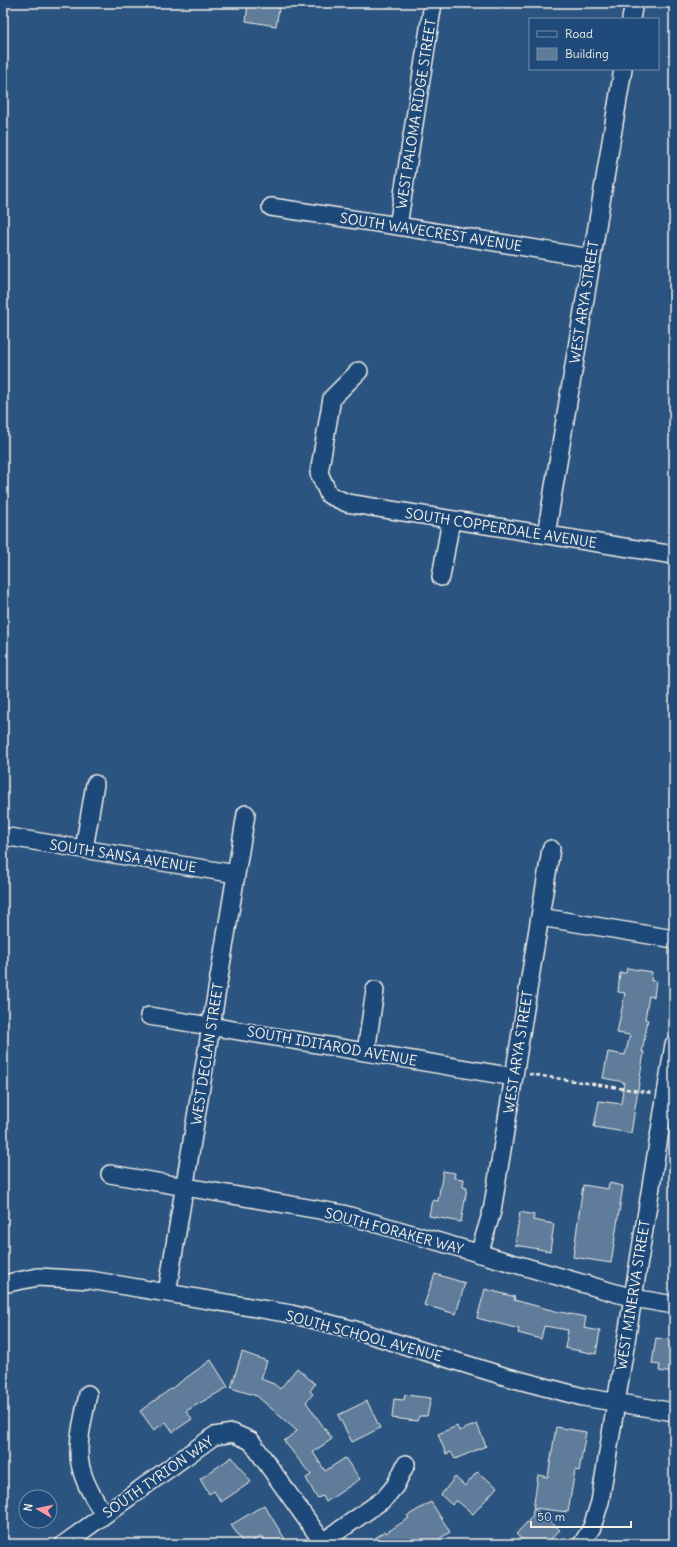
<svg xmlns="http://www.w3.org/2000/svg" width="677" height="1547" font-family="Delius,sans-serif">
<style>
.building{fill:#5e7b9a;stroke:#f4f1e8}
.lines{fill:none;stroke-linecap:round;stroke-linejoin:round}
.minor-casing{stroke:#f4f1e8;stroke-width:20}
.path{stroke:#f4f1e8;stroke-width:2.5;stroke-dasharray:4 3;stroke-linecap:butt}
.minor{stroke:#1f4a7a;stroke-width:17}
.labels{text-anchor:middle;stroke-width:3.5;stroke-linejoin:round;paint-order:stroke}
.street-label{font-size:14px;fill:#f4f1e8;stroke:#1f4a7a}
</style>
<rect width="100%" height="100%" fill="#2c5481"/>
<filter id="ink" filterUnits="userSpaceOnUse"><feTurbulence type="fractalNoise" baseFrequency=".025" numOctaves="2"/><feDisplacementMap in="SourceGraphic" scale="8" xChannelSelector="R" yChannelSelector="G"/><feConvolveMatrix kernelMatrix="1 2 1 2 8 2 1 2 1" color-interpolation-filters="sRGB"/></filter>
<g filter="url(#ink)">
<path class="building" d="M248,3h32l-4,23 -30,-5z
M627,968l25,4 -1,9h5l-2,16 -5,-1 -4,23 3,1 -6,32h2l-13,81 -37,-6 5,-26 22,3 3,-22 -21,-4 5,-26 17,3 5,-20 -13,-2 8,-40 -7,-1 2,-19h6z
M443,1171l12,2 -1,5 10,1 -1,8 4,1 -6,34 -32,-6 3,-16 6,1z
M609,1183l14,3 -12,77 -38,-6 10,-72 25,4z
M520,1212l14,3 -1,5 21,4 -4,27 -35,-6z
M435,1274l30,9 -9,31 -32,-9z
M485,1289l30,8 -1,3 41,11 31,6 -2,11 16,3 -4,23 -31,-6 3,-18 -24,-4 -3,13 -23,-6 1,-4 -42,-11z
M656,1338l18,3v32l-15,-2 1,-6 -8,-1z
M242,1352l25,9 -6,18 13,5 6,5 17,-21 18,16 -5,7 3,3 -7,8 26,37 -19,13 12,19 20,-13 15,21 -34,23 -3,-6 -6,2 -11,-20 5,-3 -27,-34 13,-10 -40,-35 -26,-8z
M211,1360l17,27 -42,24 6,8 -19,13 -7,-10 -12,8 -14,-19z
M405,1395l26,3 -4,18h-8l-2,5 -25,-3 2,-19 10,1z
M367,1401l13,27 -28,14 -14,-27z
M477,1424l9,22 -31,13 -4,-7 -5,2 -8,-20 19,-8 2,5z
M556,1427l30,5 -7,39 -4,-1 -7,42 -34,-4 26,22 -14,14h-19l-11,-10 16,-17 6,-42 10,2z
M232,1457l19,25 -30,20 -7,-11 -5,3 -9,-15z
M477,1472l20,15 -24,27 -17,-14 -4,5 -11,-10 14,-18 10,9z
M431,1502l19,30 -19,12h-64l18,-13 1,2 23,-15 -2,-2z
M264,1505l24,39h-22l-5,-8 -12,8h-5l-13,-19z"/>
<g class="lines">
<g class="minor-casing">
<path id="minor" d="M631,19l3,-16
M271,207l127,19 193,32
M398,226l35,-223
M359,371l-27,27 -13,75 10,22 18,8 327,52
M546,535l77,-466
M441,577l10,-57
M9,837l227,37
M84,849l11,-65
M540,917l134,22
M149,1016l365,61
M366,1052l9,-62
M110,1174l233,40 290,84 41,7
M479,1254l13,-43 59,-362
M3,1284l35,-7 52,3 201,34 64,16 152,47 76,20 91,15
M167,1293l79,-479
M88,1394c-4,22 -13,53 -7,74 4,17 14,32 23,47
M323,1542l61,-43 11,-13 11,-22
M64,1544l150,-108 19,-3 18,8 73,103
M582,1544l10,-17 8,-25 74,-458"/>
</g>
<path class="path" d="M529,1074l123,19"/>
<use href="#minor" class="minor"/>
</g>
</g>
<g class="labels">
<g class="street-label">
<text transform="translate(416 114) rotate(-81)" y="5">WEST PALOMA RIDGE STREET</text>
<text transform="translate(431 232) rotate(9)" y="5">SOUTH WAVECREST AVENUE</text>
<text transform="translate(584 302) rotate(-81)" y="5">WEST ARYA STREET</text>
<text transform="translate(501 528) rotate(9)" y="5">SOUTH COPPERDALE AVENUE</text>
<text transform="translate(123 856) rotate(9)" y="5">SOUTH SANSA AVENUE</text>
<text transform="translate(332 1046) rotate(10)" y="5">SOUTH IDITAROD AVENUE</text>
<text transform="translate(518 1052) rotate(-81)" y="5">WEST ARYA STREET</text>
<text transform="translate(207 1054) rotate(-81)" y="5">WEST DECLAN STREET</text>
<text transform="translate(394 1231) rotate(15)" y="5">SOUTH FORAKER WAY</text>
<text transform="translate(633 1295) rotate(-81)" y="5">WEST MINERVA STREET</text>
<text transform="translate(364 1336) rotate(15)" y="5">SOUTH SCHOOL AVENUE</text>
<text transform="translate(158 1477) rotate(-35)" y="5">SOUTH TYRION WAY</text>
</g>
</g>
<rect width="677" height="1547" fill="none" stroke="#1f4a7a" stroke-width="16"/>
<rect x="8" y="8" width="661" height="1531" fill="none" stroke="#f4f1e8" stroke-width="1.5" filter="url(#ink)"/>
<rect x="529" y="18" width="130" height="52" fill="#1f4a7a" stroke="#748da6"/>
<rect x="537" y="31" width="20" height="6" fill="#1f4a7a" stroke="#748da6"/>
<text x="565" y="38" font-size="12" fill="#f4f1e8">Road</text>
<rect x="537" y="48" width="20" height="12" fill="#5e7b9a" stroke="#748da6"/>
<text x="565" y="58" font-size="12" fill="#f4f1e8">Building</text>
<g transform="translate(38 1509) rotate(279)"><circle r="19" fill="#1f4a7a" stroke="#748da6"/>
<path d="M0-3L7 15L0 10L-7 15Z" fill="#ff9aa2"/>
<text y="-6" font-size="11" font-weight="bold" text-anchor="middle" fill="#f4f1e8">N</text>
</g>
<path d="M531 1521v6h100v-6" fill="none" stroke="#f4f1e8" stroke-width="2"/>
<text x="537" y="1521" font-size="12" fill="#f4f1e8" stroke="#1f4a7a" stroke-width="3" paint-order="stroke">50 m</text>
</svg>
